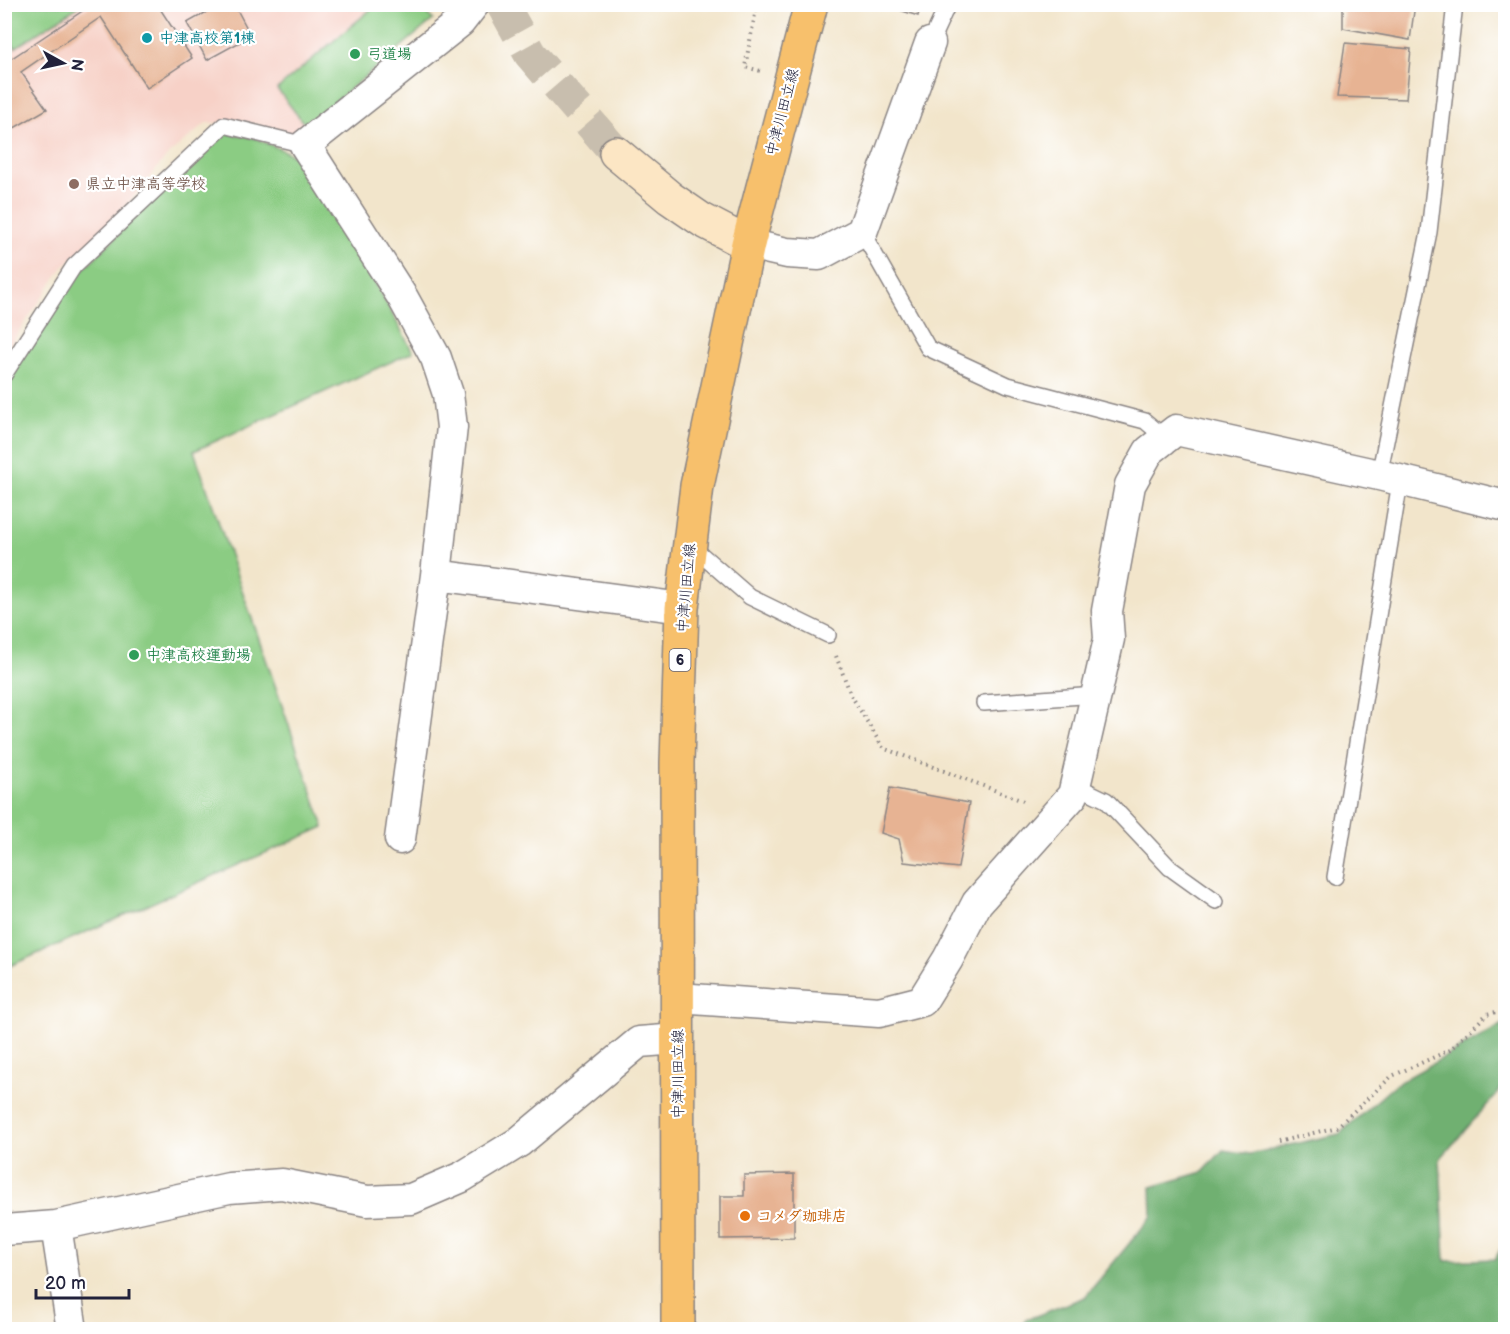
<svg xmlns="http://www.w3.org/2000/svg" width="1510" height="1334" font-family="'Balsamiq Sans','Klee One',sans-serif">
<style>
.built{fill:#f7d1c7}
.green{fill:#8bcc83;stroke:#56775f;stroke-width:1.5}
.forest{fill:#70b071;stroke:#496956;stroke-width:1.5}
.building{fill:#e7b393}
.lines{fill:none;stroke-linecap:round;stroke-linejoin:round}
.secondary-tunnel{stroke:#c8beae;stroke-width:33;stroke-dasharray:33 16;stroke-linecap:butt}
.lane-casing{stroke:#8a8483;stroke-width:18}
.street-casing{stroke:#8a8483;stroke-width:33}
.secondary-casing{stroke:#8a8483;stroke-width:36}
.primary-casing{stroke:#8a8483;stroke-width:36}
.path{stroke:#8a8483;stroke-width:4;stroke-dasharray:1.5 4.5;stroke-linecap:butt}
.lane{stroke:#fff;stroke-width:15}
.street{stroke:#fff;stroke-width:30}
.secondary{stroke:#fce6c4;stroke-width:33}
.primary{stroke:#f7c06c;stroke-width:33}
.culture-dot{fill:#0f9aa8;stroke:#fff;stroke-width:2}
.leisure-dot{fill:#2e9e5b;stroke:#fff;stroke-width:2}
.education-dot{fill:#8d6e63;stroke:#fff;stroke-width:2}
.food-dot{fill:#e8710a;stroke:#fff;stroke-width:2}
.labels{text-anchor:middle;stroke-width:4.5;stroke-linejoin:round;paint-order:stroke}
.shield{fill:#fff;stroke:#646476;stroke-width:1.5}
.shield-label{font-size:14px;font-weight:bold;fill:#22223b}
.culture-label{font-size:15px;font-weight:bold;fill:#0d838f;stroke:#fff;text-anchor:start}
.leisure-label{font-size:15px;font-weight:bold;fill:#27864d;stroke:#fff;text-anchor:start}
.street-label{font-size:15px;fill:#22223b;stroke:#fff}
.education-label{font-size:15px;font-weight:bold;fill:#785e54;stroke:#fff;text-anchor:start}
.food-label{font-size:15px;font-weight:bold;fill:#c56008;stroke:#fff;text-anchor:start}
</style>
<rect width="100%" height="100%" fill="#fff"/>
<filter id="ink" filterUnits="userSpaceOnUse"><feTurbulence type="fractalNoise" baseFrequency=".0167" numOctaves="2"/><feDisplacementMap in="SourceGraphic" scale="12" xChannelSelector="R" yChannelSelector="G"/><feConvolveMatrix kernelMatrix="1 2 1 2 8 2 1 2 1" color-interpolation-filters="sRGB"/></filter>
<filter id="wash" filterUnits="userSpaceOnUse"><feTurbulence type="fractalNoise" baseFrequency=".008" numOctaves="4" result="noise"/><feDisplacementMap in="SourceGraphic" scale="24" xChannelSelector="R" yChannelSelector="G"/><feGaussianBlur stdDeviation="1.35" result="paint"/><feColorMatrix in="noise" values="0 0 0 0 0 0 0 0 0 0 0 0 0 0 0 0 0 1.4 0 .05"/><feComposite in="paint" operator="in"/></filter>
<g filter="url(#wash)">
<rect width="100%" height="100%" fill="#f2e5cb"/>
<path class="built" d="M419,4l14,16 -153,124 -21,-20 -53,-1 -40,34 -45,55 -59,56 -57,84v-347z"/>
<path class="green" d="M4,5l1,-1 76,1 -66,43 -10,-16z
M376,5h44l13,15 -127,106 -29,-37z
M216,131l39,7 45,20 61,99 52,95 -219,99 130,376 -319,141 -1,-485 8,-4 -7,-28v-77l65,-92 49,-48 40,-48z"/>
<path class="forest" d="M1505,1023v63l-4,3 -61,70 5,102 50,-2 10,-18v88h-482l2,-9 60,-23 67,-81 -1,-29 52,-15 20,-22 27,4 89,-20 57,-50z"/>
<g id="blocks">
<path class="building" d="M93,4h64l35,54 -45,30 -46,-71 -80,55 26,37 -43,25v-87l8,11z
M221,4h13l17,32 -44,24 -20,-37z
M881,4h40l-3,12z
M1343,4h72l-5,36 -67,-12z
M1345,43l66,6 -5,50 -69,-2z
M890,788l79,15 -11,65 -54,-6 -5,-23 -18,-6z
M794,1174v64l-74,1v-43h24v-21z"/>
</g>
</g>
<g filter="url(#ink)">
<use href="#blocks" fill-opacity="0" stroke="#8a8483" stroke-width="1.5"/>
<g class="lines">
<path class="secondary-tunnel" d="M502,4l28,50 86,99"/>
<g class="lane-casing">
<path id="lane" d="M930,43l18,-39
M862,232l66,116 80,37 137,36 20,17
M4,375l70,-109 150,-141 81,20
M1379,475l50,-243 26,-228
M689,544l61,53 78,38
M984,703l112,-8
M1075,785l31,15 64,68 46,33
M1335,877l65,-395"/>
</g>
<g class="street-casing">
<path id="street" d="M474,4l-14,18 -155,123 98,153 33,60 12,36 4,33 -16,148 246,33
M748,244l39,9 32,2 43,-23 68,-189
M400,839l36,-264
M678,998l201,14 43,-11 26,-42 29,-56 96,-108 36,-156 -2,-28 23,-126 19,-34 27,-21 203,45 127,31
M56,1226l16,104
M4,1230l52,-4 173,-38 53,-4 85,17 44,-2 51,-22 57,-35 120,-100 39,-3"/>
</g>
<g class="secondary-casing">
<path id="secondary" d="M616,153l54,45 32,22 46,24"/>
</g>
<g class="primary-casing">
<path id="primary" d="M678,1330l-1,-568 5,-154 15,-122 51,-242 63,-240"/>
</g>
<path class="path" d="M757,4l-12,63 16,4
M836,656l15,39 32,53 143,54
M1278,1142l59,-15 55,-51 58,-26 37,-36 19,-4"/>
<use href="#lane" class="lane"/>
<use href="#street" class="street"/>
<use href="#secondary" class="secondary"/>
<use href="#primary" class="primary"/>
</g>
</g>
<circle class="culture-dot" cx="147" cy="38" r="6"/>
<g class="leisure-dot">
<circle cx="355" cy="54" r="6"/>
<circle cx="134" cy="655" r="6"/>
</g>
<circle class="education-dot" cx="74" cy="184" r="6"/>
<circle class="food-dot" cx="745" cy="1216" r="6"/>
<g class="labels">
<rect class="shield" x="669.5" y="649" width="21" height="22" rx="4.5"/>
<g class="shield-label">
<text x="680" y="665">6</text>
</g>
<g class="culture-label">
<text x="159" y="43">中津高校第1棟</text>
</g>
<g class="leisure-label">
<text x="367" y="59">弓道場</text>
<text x="146" y="660">中津高校運動場</text>
</g>
<g class="street-label">
<text transform="translate(782 112) rotate(-75)" y="5">中津川田立線</text>
<text transform="translate(686 588) rotate(-85)" y="5">中津川田立線</text>
<text transform="translate(678 1074) rotate(-90)" y="5">中津川田立線</text>
</g>
<g class="education-label">
<text x="86" y="189">県立中津高等学校</text>
</g>
<g class="food-label">
<text x="757" y="1221">コメダ珈琲店</text>
</g>
</g>
<rect width="1510" height="1334" fill="none" stroke="#fff" stroke-width="24"/>
<g transform="translate(63 63) rotate(98)" stroke="#ffffff" stroke-width="4.5" paint-order="stroke">
<path d="M0-4.5L10 22L0 15L-10 22Z" fill="#22223b"/>
<text y="-9" font-size="16" font-weight="bold" text-anchor="middle" fill="#22223b">N</text>
</g>
<path d="M36 1289v9h93v-9" fill="none" stroke="#22223b" stroke-width="3"/>
<text x="45" y="1289" font-size="18" fill="#22223b" stroke="#ffffff" stroke-width="4.5" paint-order="stroke">20 m</text>
</svg>
